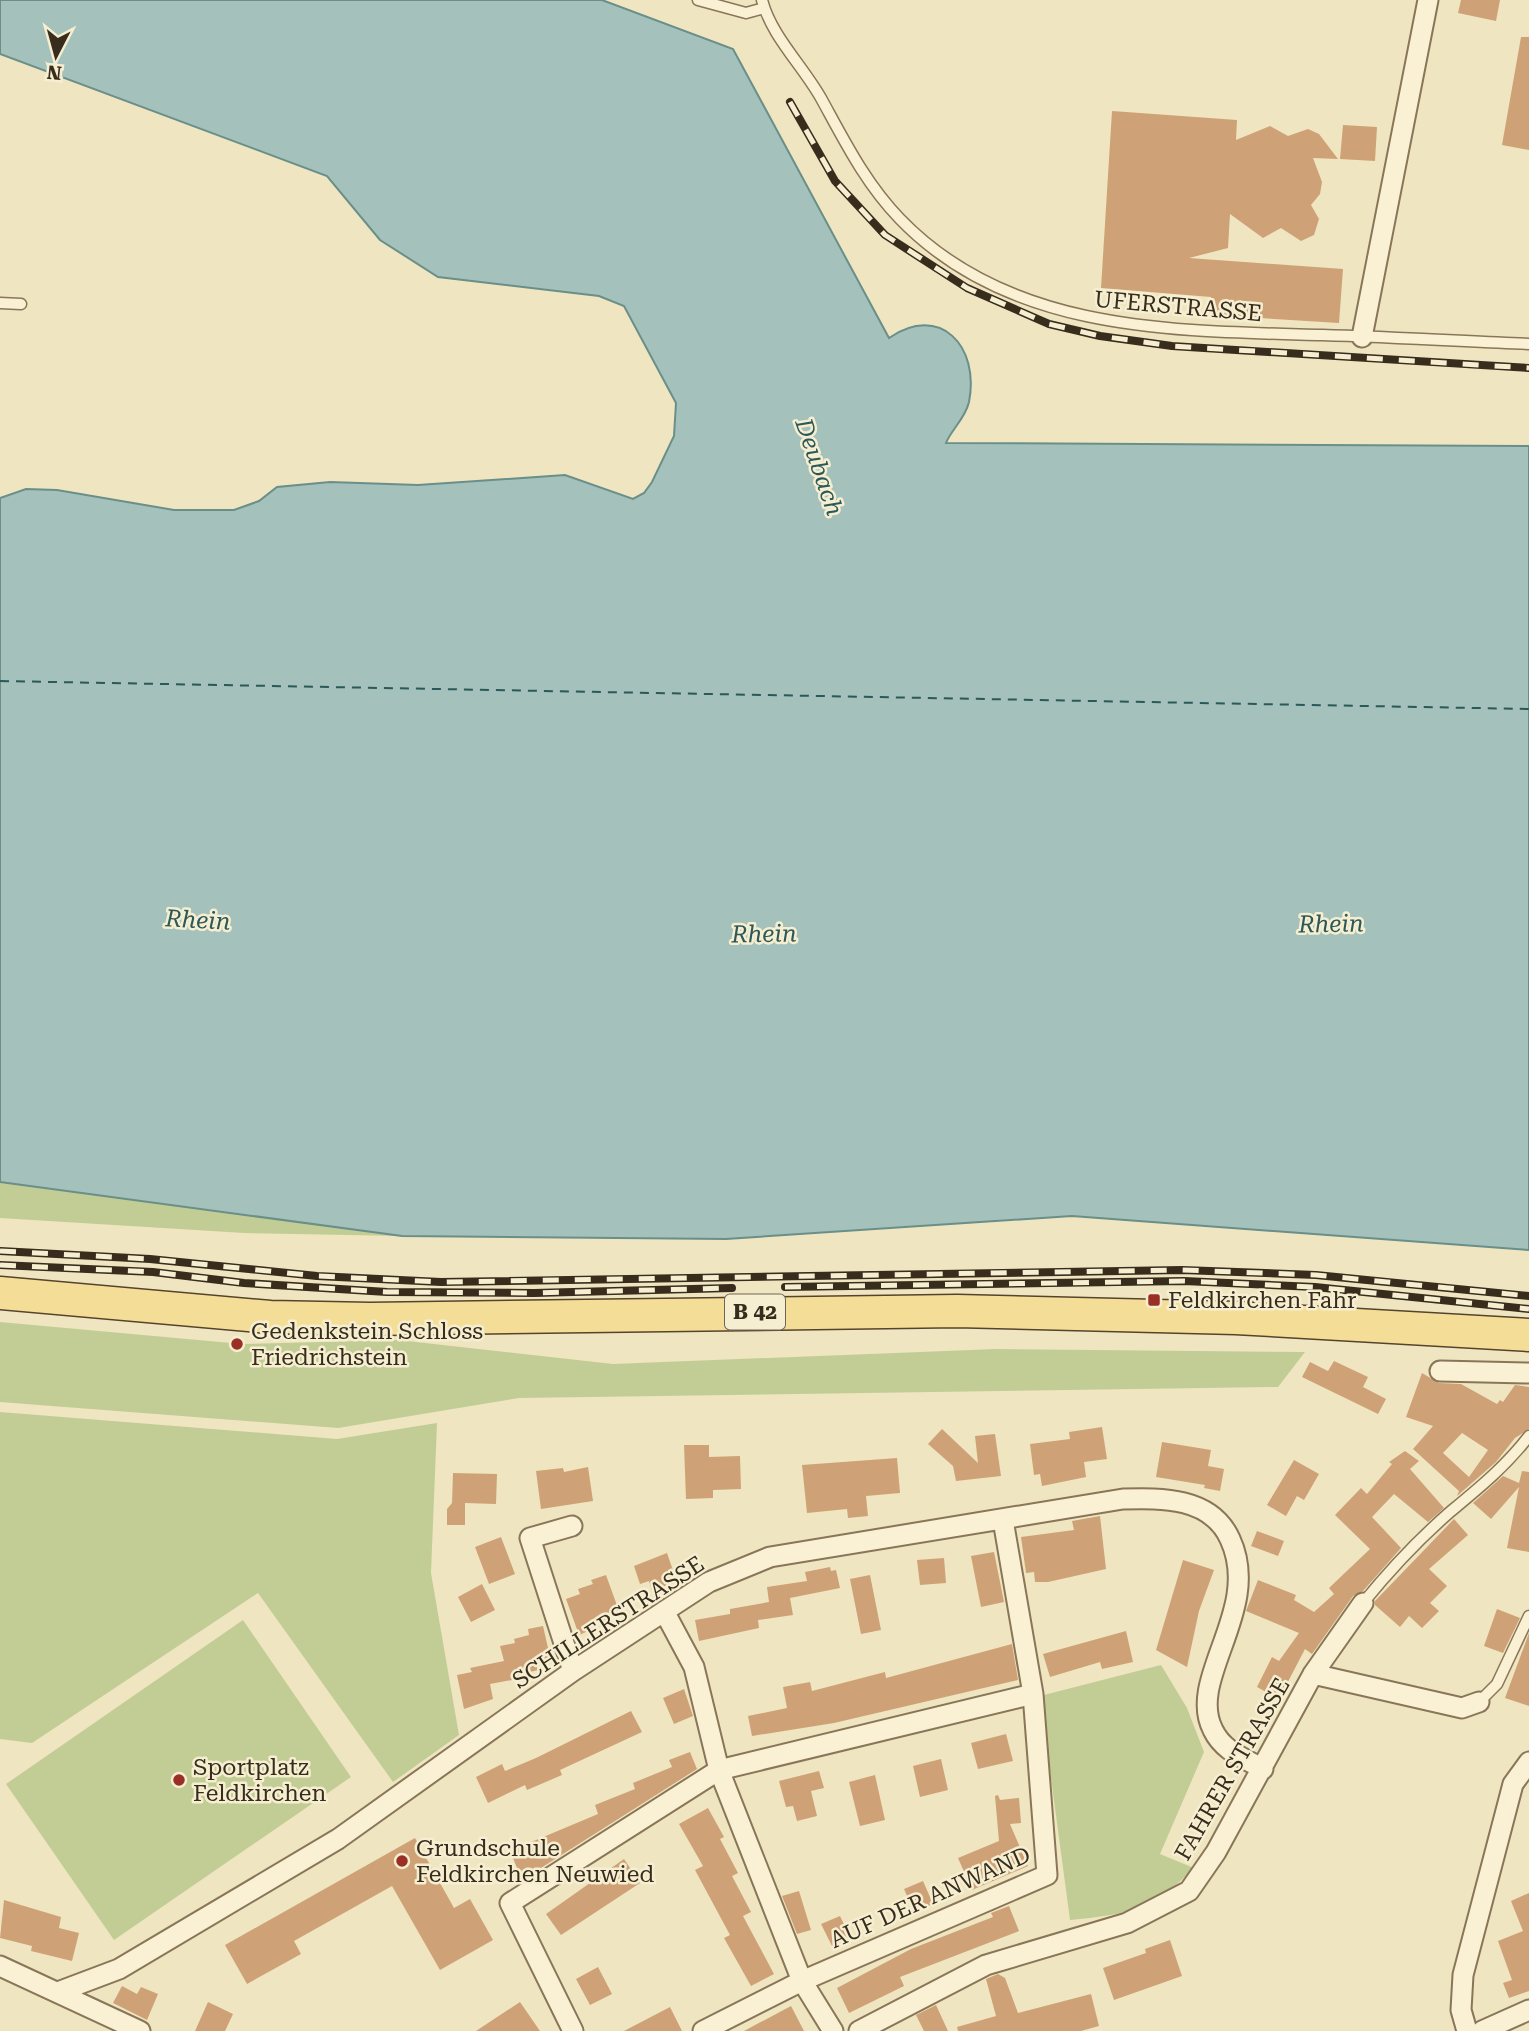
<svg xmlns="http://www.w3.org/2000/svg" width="1529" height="2031" font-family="'Roboto Serif',serif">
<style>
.green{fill:#c2cd95}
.water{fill:#a4c1bb;stroke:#6a8f89;stroke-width:2}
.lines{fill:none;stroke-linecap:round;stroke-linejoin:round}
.ferry{stroke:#2b5858;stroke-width:2;stroke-dasharray:9 7;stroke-linecap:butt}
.building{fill:#cea276;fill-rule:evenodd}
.lane-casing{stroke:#897658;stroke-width:13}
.street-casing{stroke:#897658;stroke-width:23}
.primary-casing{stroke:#56432c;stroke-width:35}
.lane{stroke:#faf1d4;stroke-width:10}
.street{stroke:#faf1d4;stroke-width:19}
.primary{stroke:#f4de97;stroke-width:32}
.rail-casing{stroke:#382c1d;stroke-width:8}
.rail{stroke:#f6eed1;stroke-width:5;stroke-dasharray:16;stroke-linecap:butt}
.poi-dot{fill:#9a2f26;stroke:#f6eed1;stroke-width:2.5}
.labels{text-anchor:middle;stroke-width:5;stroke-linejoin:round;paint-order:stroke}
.shield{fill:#f6eed1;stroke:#716653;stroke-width:2}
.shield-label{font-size:21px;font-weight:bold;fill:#382c1d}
.street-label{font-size:23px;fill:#382c1d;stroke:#f6eed1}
.poi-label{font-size:23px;fill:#382c1d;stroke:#f6eed1;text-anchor:start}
.water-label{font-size:24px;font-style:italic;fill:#2b5858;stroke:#f6eed1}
</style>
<rect width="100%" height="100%" fill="#efe5c1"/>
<path class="green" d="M0,1182l402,54 -158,-3 -244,-15z
M0,1322l242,22 156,-4 215,24 383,-15 309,3 -27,35 -759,11 -181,30 -338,-26z
M0,1412l337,27 100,-16 -6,150 28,162 -66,47 -135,-189 -226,150 -32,-4z
M243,1620l108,157 -237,163 -108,-156z
M1161,1665l26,43 17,44 -44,102 34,14c-40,41 -68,47 -124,52l-30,-224z"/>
<path class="water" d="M0,0h602l131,49 156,289c51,-35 91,8 80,64 -4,17 -18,28 -23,41l583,3v804l-457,-34 -346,23 -324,-3 -402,-54v-684l26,-9 31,1 117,20h60l25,-9 18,-14 53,-5 88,3 147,-10 68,24 11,-6 8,-11 22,-46 2,-33 -52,-97 -25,-10 -161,-19 -58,-37 -53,-64 -327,-122z"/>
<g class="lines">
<path class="ferry" d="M0,681l1529,28"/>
</g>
<path class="building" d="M1461,0h39l-4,21 -38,-8z
M1521,37h8v113l-27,-5z
M1112,111l125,9 -1,20 34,-14 18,10 20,-7 11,5 19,25 -25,-1 9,24 -2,12 -9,11 8,14 -5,16 -13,6 -20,-13 -18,10 -33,-24 -2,34 -39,10 154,11 -4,54 -129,-8 1,-18 -110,-9z
M1343,125l34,2 -2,34 -35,-2z
M1334,1361l34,16 -5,10 23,12 -8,15 -76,-37 8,-15 18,9z
M1422,1373l17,10 22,1 36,20 3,-4 3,2 12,-17 14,2v42l-14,9 -19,24 -39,34 2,-5 -46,-42 20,-23 -27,-9zM1462,1433l26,17 -19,27 -26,-24z
M1102,1427l5,32 -23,3 2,15 -44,9 -2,-12 -6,1 -4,-31 40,-5 -1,-7z
M942,1429l36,34 -3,-27 20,-2 6,42 -45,5 -3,-15 -25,-22z
M1162,1442l49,8 -3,16 16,3 -4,22 -16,-3 1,-3 -49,-8z
M684,1445h25v12l31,-1 1,33 -28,1v8l-27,1z
M1405,1451l14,10 -9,8 34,39 -16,14 -34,-28 -22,23 29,31 -38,43 -10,5 -41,58 -7,-5 -26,50 -22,-12 15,-30 7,4 20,-28 -53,-22 12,-31 38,15 -2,5 20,12 20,-18 -5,-6 41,-39 -35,-34 26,-27 6,6 25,-30 -3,-2z
M897,1458l3,35 -34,3 2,20 -20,2 -1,-9 -40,4 -5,-48z
M1294,1460l25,14 -15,26 -7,-4 -11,20 -19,-11z
M588,1467l5,34 -52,8 -5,-38 27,-3 1,4z
M1522,1471l7,1v80l-22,-4 12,-61 -28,32 -18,-16 30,-27 16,7z
M453,1473l44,1 -1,30 -31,-1v22h-18v-16l5,-6z
M1100,1516l6,53 -58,13h-13l-1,-10 -8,1 -5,-36 53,-7 -2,-9z
M1454,1519l14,16 -39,34 18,17 -17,17 9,8 -17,17 -13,-12 -9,11 -25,-22v-4z
M1257,1531l27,10 -6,15 -27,-10z
M501,1537l14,37 -26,10 -14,-37z
M994,1552l10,50 -23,5 -10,-51z
M667,1553l10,29 -25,9 -3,-10 -9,3 -6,-18z
M944,1558l2,25 -26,2 -3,-25z
M1183,1560l31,10 -15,41 -12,56 -31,-17z
M830,1567l1,4 5,-1 4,18 -50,10 3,17 -35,5 1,8 -60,13 -4,-21 35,-6v-5l39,-7 -2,-15 40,-6 -2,-9z
M606,1575l13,36 -15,5 2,4 -15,5 2,4 -14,6 -13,-36 14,-5 -2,-5 15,-5 -2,-4z
M870,1575l11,55 -20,4 -11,-55z
M482,1584l13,26 -24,12 -13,-25z
M1497,1609l23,9 -17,35 -19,-7z
M543,1626l8,35 -15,3 2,6 -16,4 1,4 -33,6 3,15 -29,10 -7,-34 15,-3 -2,-4 34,-7 -4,-15 15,-3 -1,-4 15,-4 -1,-6z
M1126,1631l7,31 -31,7 -2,-7 -50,15 -7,-23z
M1529,1633v73l-24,-8z
M1012,1644l6,36 -184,43 -82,13 -4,-20 39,-8 -4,-21 27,-5 2,9 73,-19 1,6z
M684,1689l9,27 -19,8 -11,-26z
M631,1711l11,21 -82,38 2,5 -35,15 -2,-5 -37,18 -12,-26 26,-13 3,7 31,-13z
M1006,1734l7,27 -35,8 -7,-26z
M690,1752l7,17 -175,111 -12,-29 88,-37 -3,-9 40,-16 -2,-6 39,-16 -3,-7z
M941,1759l7,31 -28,7 -7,-31z
M819,1771l5,17 -13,3 6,25 -20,5 -4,-15 -7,1 -7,-26z
M875,1775l10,45 -25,6 -11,-44z
M998,1795l2,5 19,-2 2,25 -11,1 18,42 -56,24 -14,-32 41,-17 -4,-45z
M708,1808l16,29 -4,2 18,34 -6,3 19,36 -8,4 31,58 -23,12 -27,-48 6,-3 -35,-65 8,-4 -24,-42z
M415,1838l39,70 16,-9 23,41 -53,30 -48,-84 -98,55 7,13 -54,30 -22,-39z
M624,1859l16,24 -79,52 -15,-21z
M923,1881l10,23 -19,8 -10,-23z
M799,1891l12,39 -14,4 -15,-38z
M1529,1893v98l-20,7 -6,-15 9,-3 -14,-39 25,-10 -12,-30z
M4,1900l57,17 -2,11 20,5 -7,28 -41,-10 1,-5 -32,-8z
M1009,1906l10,25 -119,46 4,9 -55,27 -12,-25 74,-39 82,-32 -2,-4z
M840,1916l11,23 -18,9 -12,-24z
M1170,1940l12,36 -68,24 -11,-32 43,-15 -1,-4z
M598,1967l14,27 -22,11 -14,-26z
M998,1974l7,4 13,35 73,-19 8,32 -18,5h-123l-1,-4 39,-11 -10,-37z
M122,1986l15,8 4,-7 17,7 -11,26 -34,-17z
M208,2002l25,12 -8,17h-30z
M520,2002l20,29h-64z
M936,2005l12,26h-24l-8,-16z
M791,2006l13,25h-60z
M670,2007l12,24h-58z"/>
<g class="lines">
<g class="lane-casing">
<path id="lane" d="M698,0l48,13 18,-5
M762,0c9,36 42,67 60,100 23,42 44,84 78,119 110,114 275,112 422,116 69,2 138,6 207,9
M0,303l21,1
M1363,1603c26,-32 56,-64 87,-91 29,-24 56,-46 79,-76
M1479,1702l18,-18 32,-68"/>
</g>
<g class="street-casing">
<path id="street" d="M1362,337l66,-337
M1440,1371l89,2
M572,1526l-42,12 43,133
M664,1611l30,56 25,103 83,211 31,50
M1313,1674l149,34 17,-6
M0,1966l140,65
M58,1992l61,-23 219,-130 235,-168 136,-89 61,-25 353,-58c39,-1 88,-2 107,40 33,71 -44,139 -17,191 10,21 31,28 50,39
M573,2031l-63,-128 209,-133 314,-76
M703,2031l99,-50 245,-106 -14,-181 -30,-174
M859,2031l127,-66 141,-42 62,-32 27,-39 97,-178 50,-71
M1467,2031l-6,-21 2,-35 50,-191 16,-22
M1482,2031l47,-21"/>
</g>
<g class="primary-casing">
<path id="primary" d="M0,1293l270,24 100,2 587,-8 279,7 293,17"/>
</g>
<use href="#lane" class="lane"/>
<use href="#street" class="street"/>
<use href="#primary" class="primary"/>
<g class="rail-casing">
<path id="rail" d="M790,102l45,79 50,54 82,53 82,36 51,12 72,10 357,22
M0,1251l150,8 167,17 124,6 741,-12 134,5 213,21
M0,1265l153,7 91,11 143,9 147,1 198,-5
M785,1287l399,-6 131,6 214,22"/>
</g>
<use href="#rail" class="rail"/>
</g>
<g class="poi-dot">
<rect x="1147" y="1293" width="14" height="14" rx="3.5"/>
<circle cx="237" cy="1344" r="7"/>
<circle cx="179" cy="1780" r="7"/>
<circle cx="402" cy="1861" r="7"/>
</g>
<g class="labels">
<rect class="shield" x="725" y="1294.5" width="60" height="35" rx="5"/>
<g class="shield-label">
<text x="755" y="1319">B 42</text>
</g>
<g class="street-label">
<text transform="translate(1178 306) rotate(5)" y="8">UFERSTRASSE</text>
<text transform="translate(608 1622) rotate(-33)" y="8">SCHILLERSTRASSE</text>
<text transform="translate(1232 1769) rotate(-60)" y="8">FAHRER STRASSE</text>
<text transform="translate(930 1897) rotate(-24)" y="8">AUF DER ANWAND</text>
</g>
<g class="poi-label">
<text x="1168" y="1308">Feldkirchen Fahr</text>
<text x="251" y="1339">Gedenkstein Schloss<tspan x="251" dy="26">Friedrichstein</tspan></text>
<text x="193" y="1775">Sportplatz<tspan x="193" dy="26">Feldkirchen</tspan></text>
<text x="416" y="1856">Grundschule<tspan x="416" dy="26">Feldkirchen Neuwied</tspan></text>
</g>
<g class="water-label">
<text transform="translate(819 467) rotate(71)" y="8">Deubach</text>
<text transform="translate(198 920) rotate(3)" y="8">Rhein</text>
<text transform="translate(1331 924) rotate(-1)" y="8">Rhein</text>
<text transform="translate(764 934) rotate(-1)" y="8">Rhein</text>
</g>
</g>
<g transform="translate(56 56) rotate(186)" stroke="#f6eed1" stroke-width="5" paint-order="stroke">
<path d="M0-5L12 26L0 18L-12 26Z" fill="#382c1d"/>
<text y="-10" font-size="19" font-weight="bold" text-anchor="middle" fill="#382c1d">N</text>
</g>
</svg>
